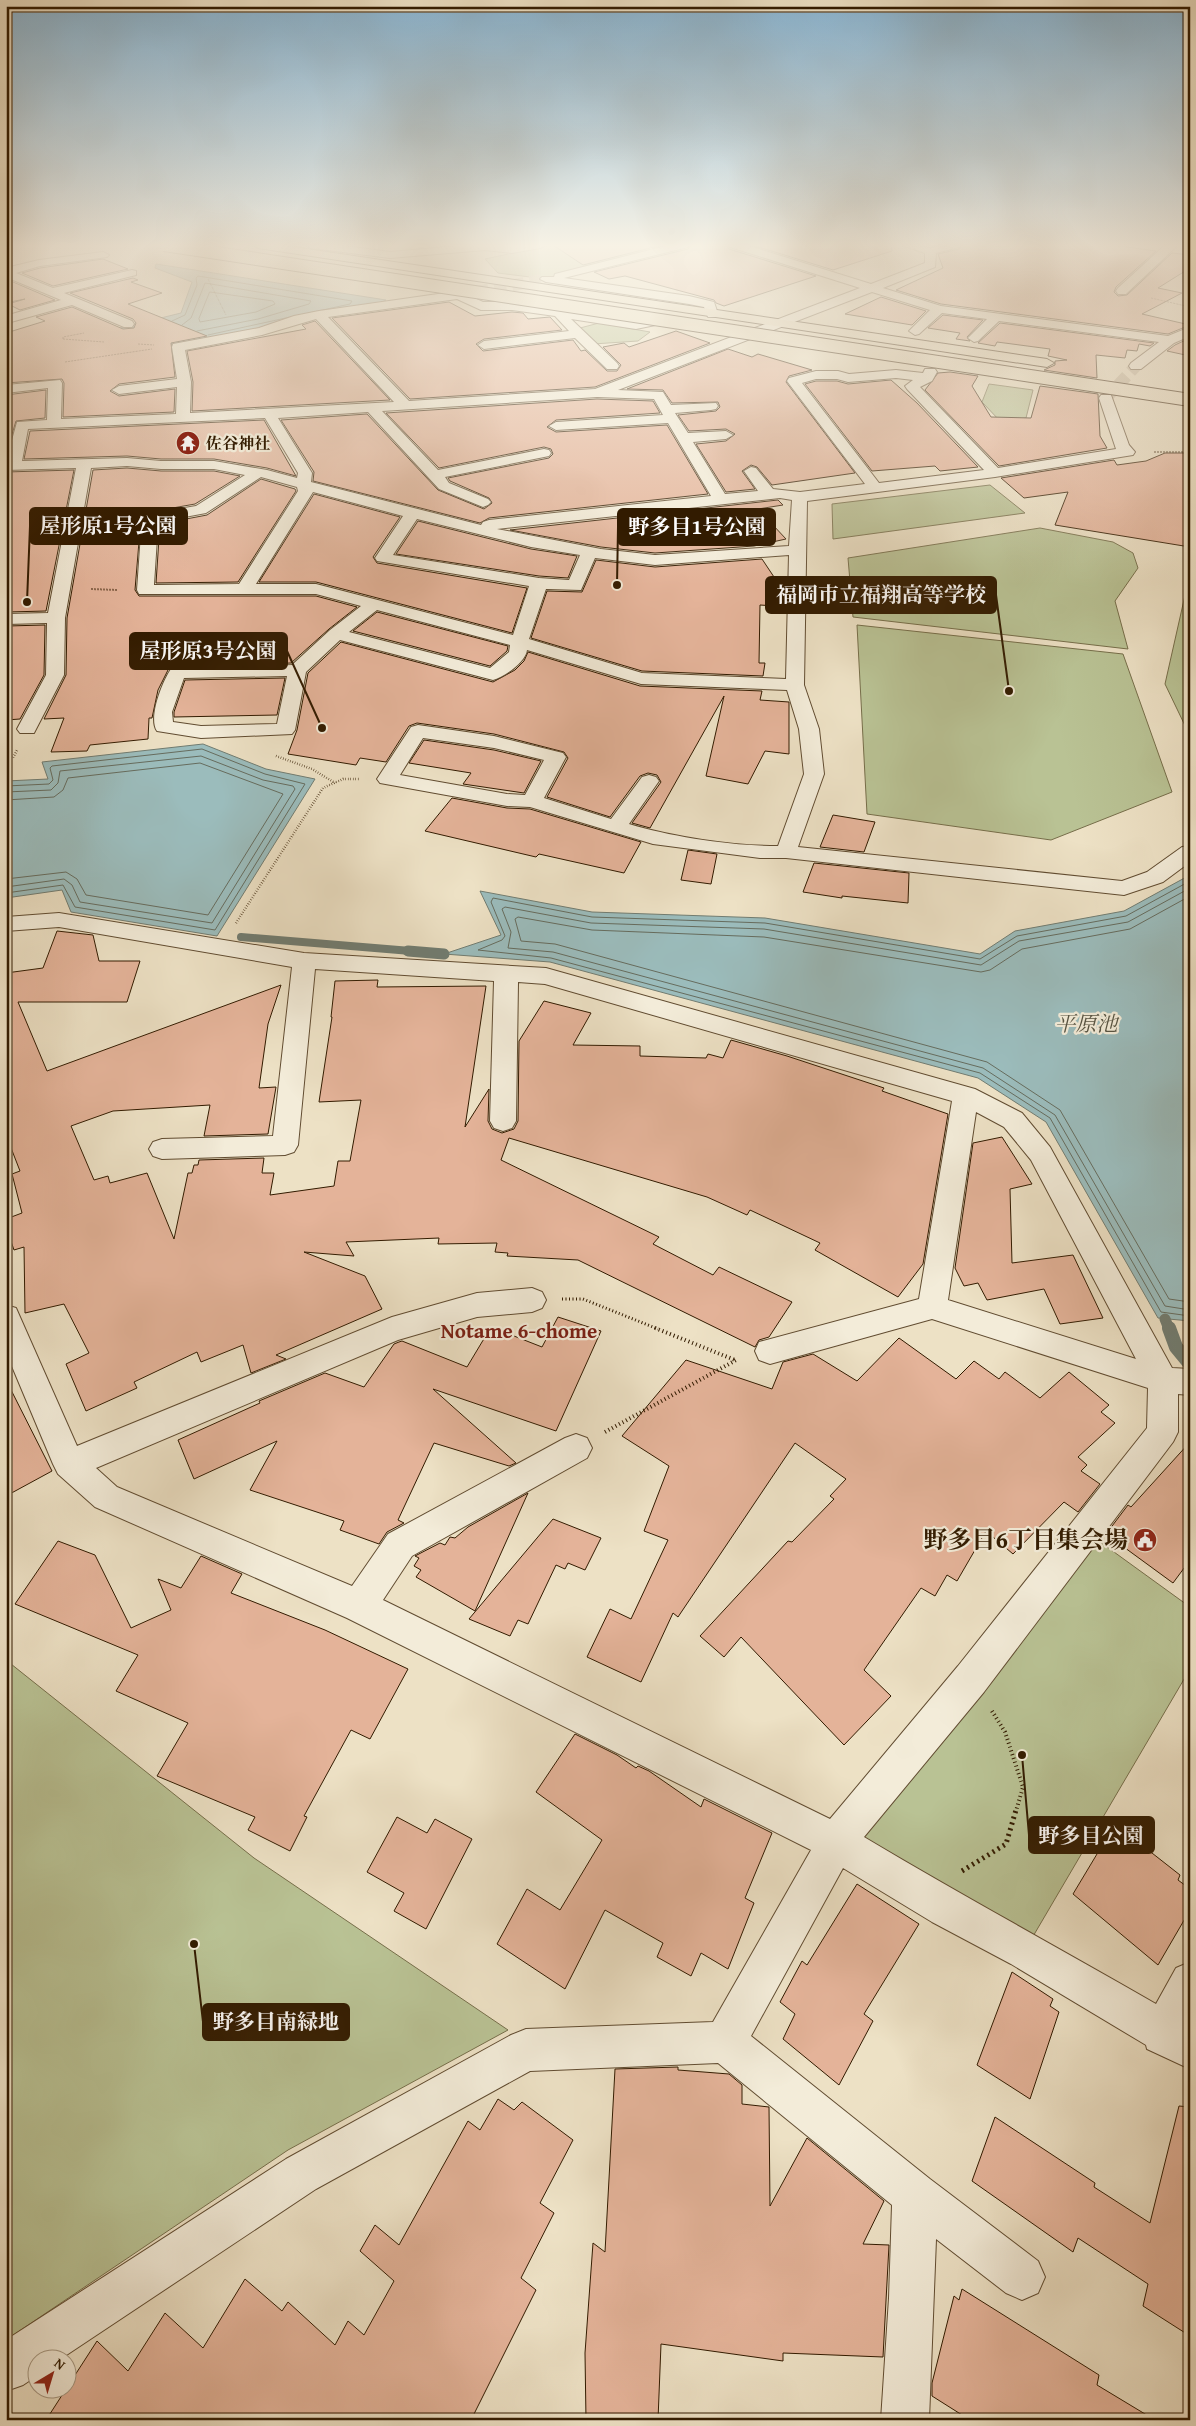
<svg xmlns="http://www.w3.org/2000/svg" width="1196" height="2426" font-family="'Gentium Book Plus','Noto Serif JP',serif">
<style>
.green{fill:#b9c294;stroke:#766e4a}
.water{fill:#9bbcbc;stroke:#717c71}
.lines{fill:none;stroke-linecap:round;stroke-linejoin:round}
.shore{stroke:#666c5e;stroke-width:1}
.stream-far2{stroke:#717c71;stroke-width:8}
.stream-far1{stroke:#717c71;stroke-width:11}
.stream{stroke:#717c71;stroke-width:14}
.building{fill:#e4b399;stroke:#321b00}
.minor-tunnel{stroke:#c8b99e;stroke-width:12;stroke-dasharray:12 6;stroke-linecap:butt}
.minor-casing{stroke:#614c31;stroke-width:2}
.highway-casing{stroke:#321b00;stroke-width:2}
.path-far5{stroke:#321b00;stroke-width:1;stroke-dasharray:0.5 1;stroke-linecap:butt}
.path-far4{stroke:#321b00;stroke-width:2;stroke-dasharray:0.5 1;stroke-linecap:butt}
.path-far3{stroke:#321b00;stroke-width:2.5;stroke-dasharray:0.5 2;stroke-linecap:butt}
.path-far2{stroke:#321b00;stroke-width:3;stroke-dasharray:1 2.5;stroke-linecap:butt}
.path-far1{stroke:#321b00;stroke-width:4;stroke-dasharray:1 3;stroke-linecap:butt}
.path{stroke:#321b00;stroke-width:5;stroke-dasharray:2 4;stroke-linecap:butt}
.minor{fill:#f3ecd9;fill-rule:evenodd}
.highway{fill:#ede1c5;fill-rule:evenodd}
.highway-bridge-casing{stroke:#321b00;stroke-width:14;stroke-linecap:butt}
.highway-bridge{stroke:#ede1c5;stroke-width:12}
.labels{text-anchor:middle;stroke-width:4.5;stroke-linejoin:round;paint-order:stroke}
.far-poi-label{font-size:16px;font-weight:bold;fill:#321b00;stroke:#f3ecd9;text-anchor:start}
.water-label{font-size:21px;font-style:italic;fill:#575342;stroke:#f3ecd9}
.neighbourhood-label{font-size:21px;font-weight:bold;fill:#7a1f14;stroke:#f3ecd9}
.near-poi-label{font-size:24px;font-weight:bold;fill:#321b00;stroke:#f3ecd9;text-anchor:end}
.leader{fill:none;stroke:#321b00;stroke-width:2}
.callout-dot{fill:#321b00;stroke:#f3ecd9;stroke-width:2}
.callout{fill:#321b00;stroke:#321b00;stroke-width:2}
.callout-label{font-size:21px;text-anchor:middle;font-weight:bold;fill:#fff}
</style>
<rect width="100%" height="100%" fill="#ede1c5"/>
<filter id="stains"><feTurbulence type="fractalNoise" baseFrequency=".004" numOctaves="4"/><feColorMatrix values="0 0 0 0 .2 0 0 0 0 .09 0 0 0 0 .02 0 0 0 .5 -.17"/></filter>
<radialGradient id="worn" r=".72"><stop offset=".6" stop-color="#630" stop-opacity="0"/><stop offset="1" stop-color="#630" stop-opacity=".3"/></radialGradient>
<path class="green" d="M551,245h133l-138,34 -48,-6 -13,-14z
M599,323l51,9 -12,9 -45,3 -13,-16z
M989,384l44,6 -7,28 -26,3 -18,-19z
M990,485l35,28 -192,26 -1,-35z
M1040,528l73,14 20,11 5,15 -23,33 13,48 -275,-32 -5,-59z
M1188,582h2v154l-25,-52z
M857,625l266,29 49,138 -121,48 -184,-26z
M1085,1531l105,76v62l-165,281 -189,-108z
M6,1660l248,198 254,172 -220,120 -282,190z"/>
<path class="water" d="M156,264l230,36 -11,6 -114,24 -149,25v-25l69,-17 11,-31 -37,-14z
M203,744l63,25 49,10 -98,157 -146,-24 -9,-22 -56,8v-117l42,-2 -6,-17z
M1190,875v446l-32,-3 -112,-196 -68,-44 -428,-116 -106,-8 57,-19 -21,-44 112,21 173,6 215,36 35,-23 109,-20z"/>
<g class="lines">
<path class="shore" d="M210,292l63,9 2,3 -19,8 -56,10 -1,-3z
M172,321l13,-6 12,-30 -1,-7 2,-2 154,25 -2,3 -142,31
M182,325l9,-7 14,-35 106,18 -2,3 -51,15 -61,12
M6,786l43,-2 4,-4 -3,-12 2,-2 150,-17 63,25 40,10 -90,146 -140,-23 -12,-22 -57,8
M6,792l45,-2 7,-7 2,-12 141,-15 62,24 30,6 2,3 -83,134 -132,-21 -8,-17 -8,-6 -58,8
M6,800l48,-3 9,-7 5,-12 132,-15 83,31 -75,121 -122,-20 -9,-16 -11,-7 -60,7
M1190,881l-64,35 -109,20 -37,23 -215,-36 -173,-6 -99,-19 -2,4 14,34 -3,4 -24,10 73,8 429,115 70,45 111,194 29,4
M1190,888l-62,34 -109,19 -38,24 -217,-36 -173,-6 -86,-16 -3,2 9,23 -3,16 45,4 430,116 72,47 110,191 25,4
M1190,896l-60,33 -108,20 -32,21 -9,2 -217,-35 -172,-7 -74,-13 -3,2 6,22 34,3 432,118 73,48 109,189 21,3"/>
<path class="stream-far2" d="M241,937l182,15"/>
<path class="stream-far1" d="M408,951l36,3
M1165,1319l4,10"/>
<path class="stream" d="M1169,1328l7,19 14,17"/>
</g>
<path class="building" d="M553,245h109l-79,20z
M692,245h34l3,4 87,27 -92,30 -8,-3 -2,-3 -89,-24 -16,3 -15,-7 94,-23z
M752,245h139l1,6 -59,19z
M963,245h150l43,6 -40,36 -2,5 4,4 9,-1 45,-42 18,2v13l-32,20 24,5 -40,21 48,11 -22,9 -227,-30 -45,-14 47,-22 -5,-14 21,-5z
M103,259l25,10 -75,17 -31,-13 18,-5z
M133,278l5,2 -7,2 31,11 -34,11 79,32 -36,7 4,34 -56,7 -9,7 9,5 56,-7 -1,23 -111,5 1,-34 -2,-4 -56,4v-50l39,-12 -9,-4 36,-10 51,22 11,-1 2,-5 -3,-4 -63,-26z
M6,279l49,21 -35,10 -12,-6 17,-5 -15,3z
M881,297l45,14 -14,14 -67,-11z
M449,302l26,14 37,-4 11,1 5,6 22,-2 12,13 -78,9 -8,5 7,7 90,-11 8,11 4,-1 22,21h10l4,-6 -18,-18 21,-4 5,4 47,-16 34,12 -115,44 -185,12 -78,-81z
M943,315l40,5 -16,17 3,4 -14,-2 4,-6 -32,-5z
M315,321l75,79 -198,11 1,-29 -6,-31 119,-22 -4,-4z
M1000,323l154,20 -4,3 -11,-2 -2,7 -10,-1 -2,8 -29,-3 1,23 -53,-8 11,-5v-4l12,-1 -19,-4 2,-7 -53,-7 -2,4 -17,-3z
M1190,338v18l-23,-5 8,-6z
M728,349l24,8 6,-3 54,16 -23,6 -3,6 69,91 -83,12 -15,-18 -6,-2 -9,6 13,18 -29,3 -30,-48 30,-3 9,-7 -9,-5 -37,2 -11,-16 38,-4 4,-4 -2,-5 -46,1 -9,-13 -36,-1z
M950,372l28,4 -6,10 19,31 40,1 9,-32 58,8 2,42 7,12 -108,18 -74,-76 13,-17z
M891,380l26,23 61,64 -38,4 -5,-5 -63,5 -67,-87 11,-3h21l11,3z
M46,390l-1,28 -29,3 -10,33v-59z
M597,399l56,2 7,12 -104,7 -9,7 9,5 111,-7 41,69 -219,24 -9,5 -167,-42 1,-9 -33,-52 86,-6 71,76 46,19 8,-6 -3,-5 -39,-17 -2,-3 101,-20 4,-4 -2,-5 -7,-2 -105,21 -53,-55z
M264,420l32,56 -29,-8 -53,-9h-53l-34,-3 -103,3 6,-28z
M1165,453h25v94l-135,-22 13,-33 -44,6 -23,-20 113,-18 3,5 29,-4z
M127,468l34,3h53l26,5 -45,28 -45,8 -9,5 -6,73 4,6h177l41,11 -28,22 -38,34 -122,5 -11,22 -6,28h-3l-1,21 -58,6 -3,6 -36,1 13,-34 -20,1 22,-44 1,-57 26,-148z
M74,470l-28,141 -38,1 3,-47h-5v-93z
M261,479l34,10 1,2 -58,91 -82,1 4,-59 47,-9z
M314,494l86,23 -27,40 4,6 150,25 -15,45 -196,-51h-57z
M778,500l5,5 -25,4 28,30 -32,7 -99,7 -54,-6 -91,-17z
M418,521l113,28 46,7 -9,22 -29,-2 -143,-22z
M762,559l16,24 -3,23 -15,-1 -1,58h6l-2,13 -121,-5 -111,-33 16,-47 35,1 14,-32 59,7z
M377,612l131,34 -1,5 -17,15 -137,-35z
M45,625l-1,50 -24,44 -14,1 1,-94z
M341,642l152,40 22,-12 9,-9 4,-9 112,34 122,5 -2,9 29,2v52l-24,-3 -17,33 -42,-8 18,-80 -74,132 -18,-5 29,-41 -4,-7 -9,-2 -8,3 -30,41 -63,-20 21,-39 -4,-6 -70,-18 -77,-11 -8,3 -23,36 -26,-4 -4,7 -68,-11 9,-24 11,-57z
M285,678l-8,37 -103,2v-5l11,-32z
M424,740l70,10 47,11 -17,32 -61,-9 8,-11 -62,-10z
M452,798l55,10 23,1 111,33 -17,31 -85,-19 -3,3 -111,-26z
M833,815l42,7 -11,30 -44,-5z
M688,850l29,4 -6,30 -30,-4z
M814,863l95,10 -1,30 -66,-7v2l-39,-6z
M57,931l36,4 6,26h41l-13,41h-109l29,69 234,-86 -13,39 -9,64 17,-1 -8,47 -64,2 6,-31 -97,6 -42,15 23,54 14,-4 2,7 37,-10 27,66 14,-66h4l2,-8h4l1,-5 65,-2 -2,15h12l-4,22 64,-9 4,-25h12l11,-61 -42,2 13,-85h-1l4,-36 43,-1 -1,7 109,-1 -21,141 24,-38 -1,32 4,8 10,4 12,-4 4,-8 1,-80 25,-40 47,12 -18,32 67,1v10l66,2 2,-4 15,4 8,-18 56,16 97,32 -2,3 66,23 -25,150 -25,33 -83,-47 5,-7 -70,-33 -3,5 -40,-18 -198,-59 -8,22 158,77 -6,7 60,31 6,-8 73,35 -23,35 -10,3 -4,7 -177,-87 -71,-4 1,-3 -13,-1 2,-9 -59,1 1,-6 -93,4 8,14 -50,-4 61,24 17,33 -106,46 10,4 -35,14 -8,-28 -42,17 -4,-10 -63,30 3,6 -51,23 -20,-47 23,-11 -25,-49 -39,9 -1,-66 -10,3 -8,-23v-8l16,-6 -10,-39 8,-3 -14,-36v-162l37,-5z
M1002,1137l30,47 -22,5 2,74 61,-8 30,63 -43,6 -16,-35 -57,11 -9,-17 -14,3 -9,-18 18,-125z
M558,1317l43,14 -45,100 -123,-42 83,74 -7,3 -75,-23 -36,77 6,3 -17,9 -8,12 -39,-14 4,-9 -94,-31 27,-49 -83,38 -16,-39 82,-37 -1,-2 66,-28 39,14 30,-43 5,-2 3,-1 65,26 24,-40 51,20z
M899,1338l57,41 18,-18 25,18 6,-7 35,26 29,-26 40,33 -8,7 14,11 -37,34 9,8 -6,6 19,13 -22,28 -14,-10 -51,52 -27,-23 -29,50 -10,-6 -12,21 -14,-8 -57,82 27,26 -47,49 -103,-108 -17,20 -24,-21 88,-95 4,1 42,-43 -4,-3 16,-17 -51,-36 -117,174 -5,-4 -32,69 -54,-25 23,-48 21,10 37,-79 -24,-9 25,-65 -47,-30 64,-76 86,29 11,-27 30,-8 44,27z
M6,1380l46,91 -46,25z
M1190,1442v118l-17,23 -67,-49 22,-29 3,2z
M528,1493l-53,118 -59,-34 5,-7 -7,-4 5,-8 -4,-2 25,-13 5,2 5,-8 5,1 13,-11z
M553,1519l48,19 -16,32 -17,-7 -3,6 -9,-4 -28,59 -10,-4 -8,16 -41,-17z
M58,1541l37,14 36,73 40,-18 -13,-31 23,9 20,-32 41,18 -11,19 94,37 83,39 -38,70 -19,-9 -47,86 3,1 -17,34 -42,-21 7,-13 -98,-41 31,-53 -72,-32 22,-36 -123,-51z
M575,1734l42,21 19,13 2,-2 11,5 52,36 3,-8 68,34 -27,65 9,5 -26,66 -27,-16 -10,23 -34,-19 6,-14 -58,-33 -40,79 -68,-45 30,-55 33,21 42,-70 -66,-48z
M397,1817l30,16 8,-14 37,20 -46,90 -32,-18 10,-18 -37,-21z
M1115,1824l65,51 -2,5 12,9v21l-32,55 -85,-71z
M857,1884l62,40 -55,90 9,7 -34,64 -56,-46 12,-25 -15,-12 22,-41 5,4z
M1012,1972l41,27 -3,7 9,6 -29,87 -53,-34z
M678,2067v3l51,4 13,11v19l27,3 1,99 37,-68 77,63 -21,43 26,1 -6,112 -100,-4v8l-122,-17 -3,76h-72l-1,-67 8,-110 12,9 10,-183z
M498,2099l16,11 8,-8 51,38 -33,63 14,10 -33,65 15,12 -65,130h-425l51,-79 31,30 37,-58 38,35 42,-69 37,32 6,-9 47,43 13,-24 16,14 30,-54 -34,-30 15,-26 24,20 69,-124 12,9z
M1179,2106l11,1v229l-47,-30 5,-22 -70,-46 -5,14 -101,-71 23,-64 100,66 -1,4 56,36z
M962,2289l137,86 -2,10 58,35h-185l-38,-24v-13l22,-87 5,4z"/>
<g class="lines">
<path class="minor-tunnel" d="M459,295l82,-15
M1106,398l30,-32"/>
<g class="minor-casing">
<path id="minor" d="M305,245h33l52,7 79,-7h77l-6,3 -28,5 -27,-3 -95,8 -79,-10z
M670,245h20l-2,2 -124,31 125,18 25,6 4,12 -2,3h-8l-4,-10 -15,-3 -143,-22 -6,-3 2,-2h12l1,-3z
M728,245h18l125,39 54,-21v-10l-24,-8 29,3 31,-3 -2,2 -23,6 -1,14 -52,21 58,18 227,30 22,-9v9l-16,7 -33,26h-10l-2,-3 2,-3 28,-21 -160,-21 -21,20 -4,1 -6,-4 19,-19 -45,-6 -23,21 -4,1 -6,-4 21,-21 -58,-18 -254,98 45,2 8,13 45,-2 2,3 -2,3 -5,1 -36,3 13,20 38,-2 7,4 -7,4 -33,3 32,52 33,-3 -14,-20 7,-4 5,1 17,21 27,3 65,-8 -78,-103 2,-3 27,-7h22l11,3 47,-4 27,3 2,-4h10l2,3 -5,9 -12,6 78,81 118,-19 -17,-51 2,-3h10l18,50 6,7 -2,3 -138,22 -188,24 -3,184 15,44 5,45 -26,73 324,34 25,-9 35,-25 8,-1v16l-27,20 -39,13 -338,-37h-26l-107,-14 -123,-37 -23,-1 -127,-23 -3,-4 34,-52 7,-2 76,11 69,17 3,4 -22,41 67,21 31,-42 7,-2 7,2 3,4 -30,43c43,13 103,22 149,22l26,-72 -5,-45 -12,-39 -146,-6 -114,-34c-1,12 -23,27 -34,30l-153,-40 -34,32 -11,58 -3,4 -91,4 -44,-7c-9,-13 5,-49 14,-62l121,-4 38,-35 31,-24 -45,-12h-177l-2,-4 5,-71 8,-5 46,-8 49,-31 -31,-6h-53l-34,-3 -36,2 -26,150 -1,57 -30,58h-14l-3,-4 29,-54 1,-52 -41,1v-10l42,-1 28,-145 -70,2v-8l11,-40 30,-2 1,-32 -42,5v-8l54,-5 2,3 -1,36 115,-5 1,-27 -58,7 -7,-4 7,-4 58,-7 -5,-32 1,-3 86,-16 35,-12 25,-5 140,-20 24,11h29l124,19 34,-5 2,3 -2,3 -34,7 -65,-10 46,44 2,3 -2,3h-10l-32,-31 -91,11 -6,-4 6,-4 85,-10 -14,-15 -43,-6h-31l-24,-11 -129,18 81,84 186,-12 265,-101 -130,-41zM316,319l78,83 -204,11 1,-31 -6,-32 77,-15zM896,378l17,2 -8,6 2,3 77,81 -105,13 -77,-100 14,-4h21l11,3zM597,397l57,2 9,16 -107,7 -7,4 7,4 112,-7 43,73 -222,24 -6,2 -2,3 -170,-43 1,-9 -34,-55 90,-6 71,77 44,18 5,-2 3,-3 -3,-3 -39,-16 -4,-6 104,-21 2,-3 -2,-3 -5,-1 -106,21 -56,-59zM265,418l33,55 -1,5 -30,-8 -53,-9h-53l-34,-3 -105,3 6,-32zM261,477l36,10 1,4 -59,93 -85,1 4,-63 48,-9zM313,492l90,24 -28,42 2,3 152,25 -16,49 -197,-51h-60zM780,498l12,2 -3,46 -134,9 -54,-6 -104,-20zM417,519l114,28 49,8 -11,25 -30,-2 -146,-23zM789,555l-3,124 -144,-6 -113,-34 17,-50 35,1 14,-32 60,7zM377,610l133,35 -1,7 -19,16 -141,-36zM287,676l-10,48 -76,2 -28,-4 -1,-10 12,-34zM423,738l71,10 50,12 -19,35 -18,-1 -107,-19z
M1165,245h13l-52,49h-8l-2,-3 2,-3z
M103,252l6,3 -2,2 -67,9 -24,7 37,15 79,-18 4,1v4l-72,18 68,28 2,3 -2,3h-8l-52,-22 -61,17 -5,-2v-8l6,2 49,-14 -55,-23v-9l33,-8z
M59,913l245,40 242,15 429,121 47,24 28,34 122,221 18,1v26l-12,-1v38l-5,10 -189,250 -120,145c97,58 195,111 292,167l20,-36 14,-6v107l-43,-20 -1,-4 -135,-81 -79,-42 -89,-54 -92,168 179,143 108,82 7,16 -7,16 -16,7 -16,-7 -70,-54 -7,181h-48l8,-122 3,-93 -174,-142 -188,8 -214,118 -254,169h-24v17l-15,10 -17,6v-51l280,-181 225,-124 15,-6 187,-7 98,-172 -464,-232 -252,-111 -37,-33 -5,-10 -47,-112v-47l10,3 61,138 315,-129 85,-24 55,-5 10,4 4,8 -4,8 -10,4 -55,5 -79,23 -302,128 21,19 235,99 36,-52 177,-96 11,-4 11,4 5,10 -5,10 -175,98 -29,44 447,219 128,-153 189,-238 1,-40 -216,-69 -162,45 -11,-4 -4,-9 4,-9 160,-43 33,-198 -407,-117 -27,-2 -2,139 -4,7 -9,3 -9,-3 -4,-7 4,-140 -179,-12 -17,176 -4,7 -9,3 -123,4 -9,-3 -4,-7 4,-7 9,-3 111,-3 19,-169 -233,-40 -53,4v-14zM976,1112l28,15 27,33 105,199 -188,-59z"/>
</g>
<g class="highway-casing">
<path id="highway" d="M252,245h28l767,114 7,4 -7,4 -789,-119z"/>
</g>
<path class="path-far5" d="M124,248l7,-3
M208,279l18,36
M1151,298l39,9
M63,339l41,3
M63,339v-2l21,-4
M138,344l16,1
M65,362l87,-13"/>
<path class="path-far4" d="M1154,452h36
M91,589l26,1"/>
<path class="path-far3" d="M276,756l36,13 23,14
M6,758h7l4,-8
M236,923l87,-135 20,-9h16"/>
<path class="path-far2" d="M562,1299h21l75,30"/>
<path class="path-far1" d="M655,1328l80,32
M605,1432l133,-73
M992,1711l13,21 18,55 -7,24"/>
<path class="path" d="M962,1871l44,-27 10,-34"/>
<use href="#minor" class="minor"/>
<use href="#highway" class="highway"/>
<g class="highway-bridge-casing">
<path id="highway-bridge" d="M164,245l1026,155"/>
</g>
<use href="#highway-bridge" class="highway-bridge"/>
</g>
<linearGradient id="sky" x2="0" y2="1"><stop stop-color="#89b7d6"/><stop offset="0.42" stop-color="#f7f2e5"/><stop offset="1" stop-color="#f7f2e5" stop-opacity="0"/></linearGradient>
<rect width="1196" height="585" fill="url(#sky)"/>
<defs>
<g id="temple-disc" transform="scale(1.25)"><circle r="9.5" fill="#8f2418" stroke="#f3ecd9"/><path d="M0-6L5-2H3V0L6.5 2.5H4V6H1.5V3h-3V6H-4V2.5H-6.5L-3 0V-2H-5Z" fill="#fff"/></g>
<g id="civic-disc" transform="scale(1.25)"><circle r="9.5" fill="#8f2418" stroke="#f3ecd9"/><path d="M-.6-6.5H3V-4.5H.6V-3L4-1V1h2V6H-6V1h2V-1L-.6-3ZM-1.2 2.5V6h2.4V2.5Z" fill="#fff"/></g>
</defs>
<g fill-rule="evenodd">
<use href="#temple-disc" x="188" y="443"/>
<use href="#civic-disc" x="1145" y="1540"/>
</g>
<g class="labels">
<g class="far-poi-label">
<text x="206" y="449">佐谷神社</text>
</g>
<g class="water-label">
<text x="1086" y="1031">平原池</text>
</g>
<g class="neighbourhood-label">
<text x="519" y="1338">Notame 6-chome</text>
</g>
<g class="near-poi-label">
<text x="1128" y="1548">野多目6丁目集会場</text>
</g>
</g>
<path class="leader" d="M27 602L30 526M617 585L618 527M1009 691L996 595M322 728L287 651M1022 1755L1029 1835M194 1944L203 2022"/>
<g class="callout-dot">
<circle cx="27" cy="602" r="5"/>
<circle cx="617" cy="585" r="5"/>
<circle cx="1009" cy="691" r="5"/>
<circle cx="322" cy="728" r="5"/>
<circle cx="1022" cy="1755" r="5"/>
<circle cx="194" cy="1944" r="5"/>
</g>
<g class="callout">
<rect x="30" y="508" width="157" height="36" rx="5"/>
<rect x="618" y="509" width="157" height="36" rx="5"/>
<rect x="766" y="577" width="230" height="36" rx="5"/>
<rect x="130" y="633" width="157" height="36" rx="5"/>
<rect x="1029" y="1817" width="125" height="36" rx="5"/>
<rect x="203" y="2004" width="146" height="36" rx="5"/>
</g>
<g class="callout-label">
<text x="108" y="533">屋形原1号公園</text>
<text x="697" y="534">野多目1号公園</text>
<text x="881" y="602">福岡市立福翔高等学校</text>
<text x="208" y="658">屋形原3号公園</text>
<text x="1091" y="1843">野多目公園</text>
<text x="276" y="2029">野多目南緑地</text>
</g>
<rect width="1196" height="2426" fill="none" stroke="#ede1c5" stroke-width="25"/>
<rect x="8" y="8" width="1181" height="2411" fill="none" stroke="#321b00" stroke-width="2.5"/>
<rect x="12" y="12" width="1171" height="2401" fill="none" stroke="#321b00"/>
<g transform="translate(52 2374) rotate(38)"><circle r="24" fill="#f3ecd9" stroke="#a69882"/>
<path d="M0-4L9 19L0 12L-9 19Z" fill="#8f2418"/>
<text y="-8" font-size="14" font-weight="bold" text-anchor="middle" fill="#321b00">N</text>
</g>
<rect width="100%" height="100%" filter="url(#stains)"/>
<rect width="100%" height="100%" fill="url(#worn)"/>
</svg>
